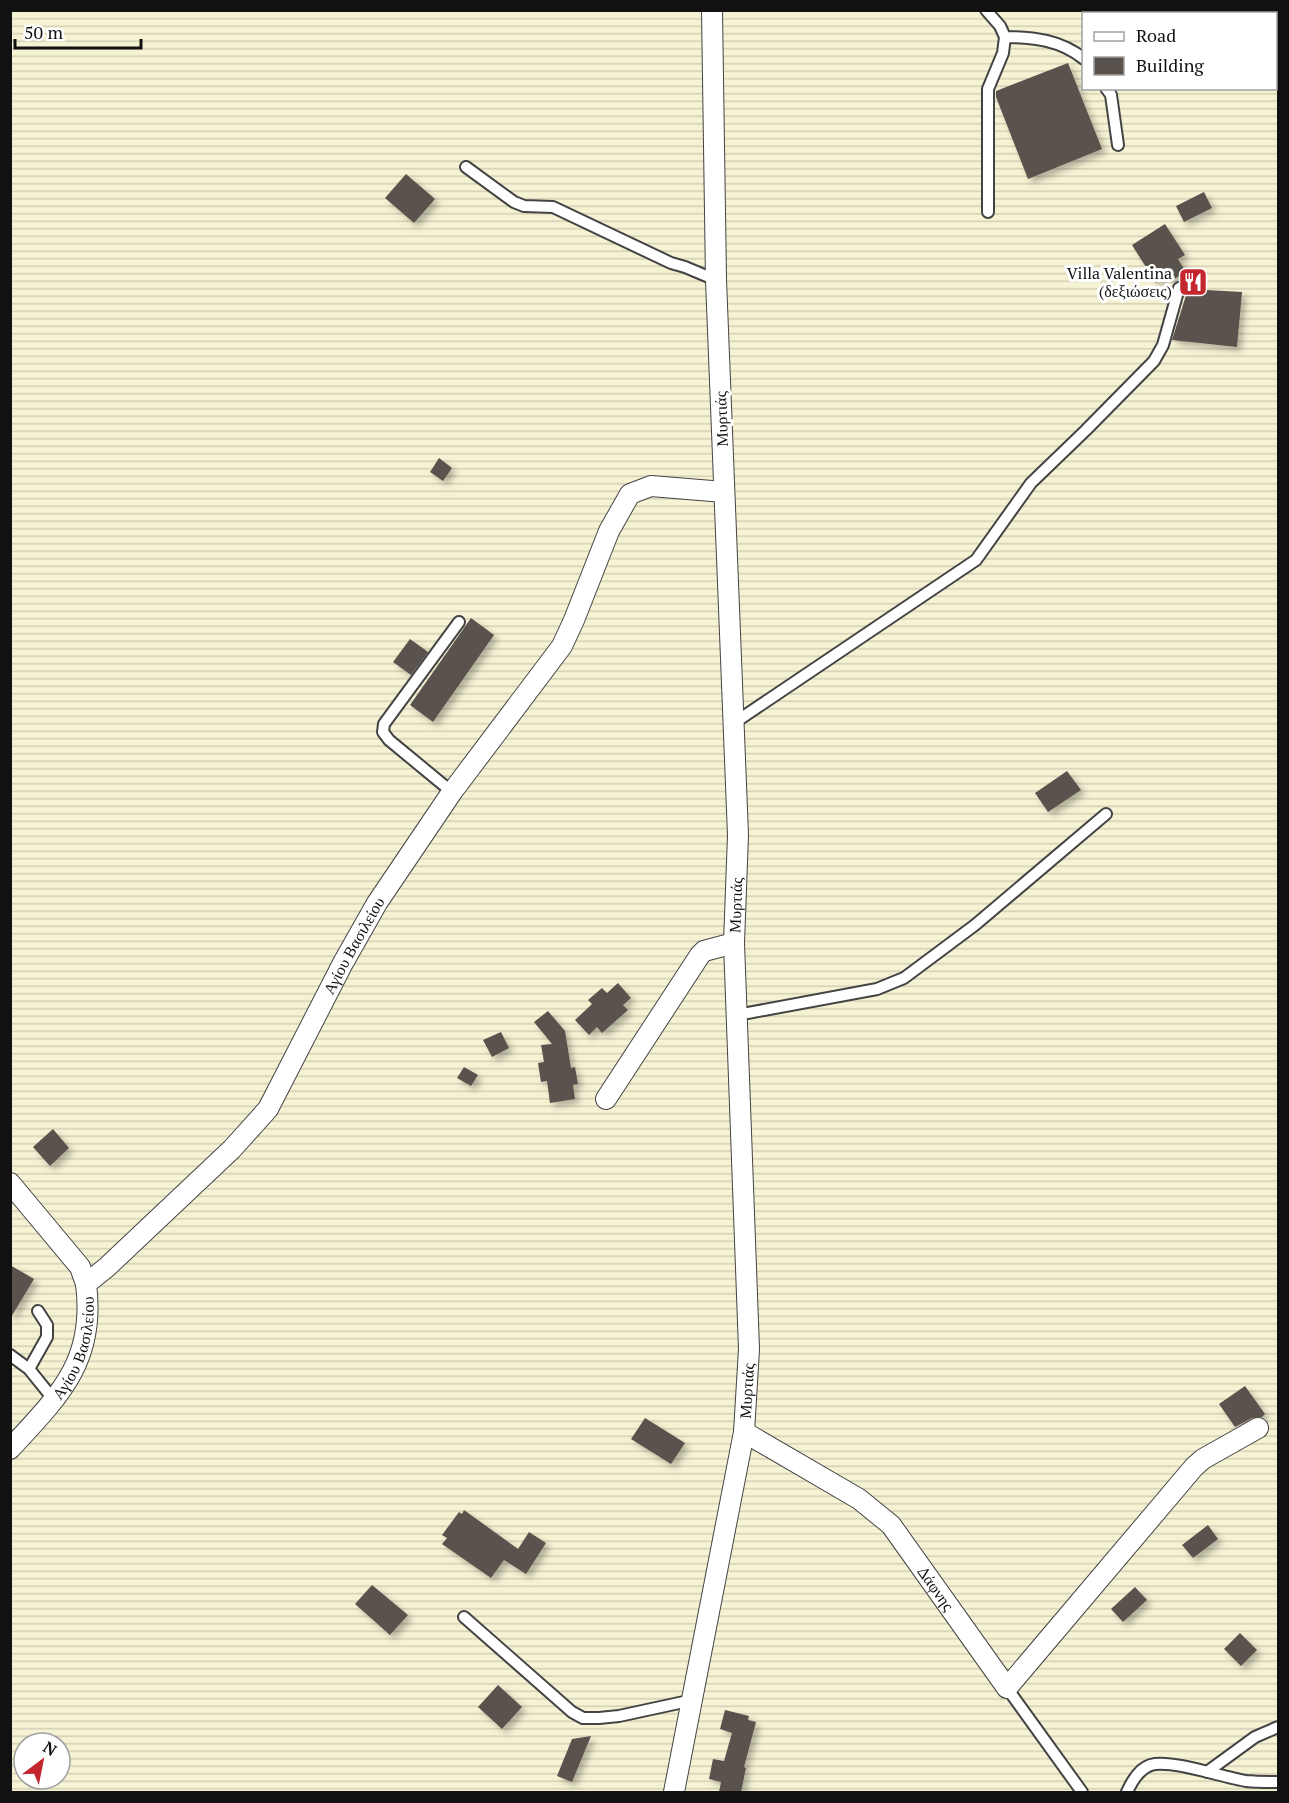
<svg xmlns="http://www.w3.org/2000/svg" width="1289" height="1803" font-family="'PT Serif',serif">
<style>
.farmland{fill:url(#farmland-rules);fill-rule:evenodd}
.building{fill:#5a524d;filter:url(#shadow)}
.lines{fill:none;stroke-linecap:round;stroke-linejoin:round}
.lane-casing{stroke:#444;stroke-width:14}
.street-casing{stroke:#444;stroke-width:22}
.lane{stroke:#fff;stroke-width:10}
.street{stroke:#fff;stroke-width:20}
.labels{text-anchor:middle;stroke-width:6;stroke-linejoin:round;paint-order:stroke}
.poi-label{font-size:16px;fill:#111;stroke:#fff;text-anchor:end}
.street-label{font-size:16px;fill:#111;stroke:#fff}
</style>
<defs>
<pattern id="farmland-rules" width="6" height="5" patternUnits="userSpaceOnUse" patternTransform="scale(1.5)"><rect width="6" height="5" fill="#f6f3d4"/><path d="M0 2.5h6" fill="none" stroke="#d2cfb5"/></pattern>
<filter id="shadow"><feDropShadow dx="4.5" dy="4.5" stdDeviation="3" flood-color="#0004"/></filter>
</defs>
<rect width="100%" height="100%" fill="#fffdf5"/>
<path class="farmland" d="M11,11h1267v1781h-1267zM1084,14h192v74h-192zM24,1743h36v36h-36z"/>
<path class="building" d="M1068,63l34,86 -74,30 -32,-82v-6z
M406,174l29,25 -21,24 -29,-25z
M1204,192l8,16 -28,14 -8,-16z
M1165,224l20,31 -7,4 8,13 -15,9 -3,-6 -12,8 -24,-38z
M1188,289l54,3 -5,55 -65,-7z
M439,458l13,10 -9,13 -13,-9z
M471,618l23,17 -61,87 -23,-17z
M410,639l18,13 -17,23 -18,-13z
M1067,771l14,19 -33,22 -13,-19z
M618,983l13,15 -8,7 5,5 -26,23 -5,-6 -8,8 -14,-15 17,-16 -4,-4 14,-12 5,5z
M548,1011l17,20 6,37 4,-1 3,17 -5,1 2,14 -25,4 -3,-22 -6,1 -3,-19 6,-1 -3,-17 11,-1 -18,-22z
M501,1032l8,16 -17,9 -9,-17z
M464,1067l14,8 -7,11 -14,-8z
M53,1129l16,19 -19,18 -17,-19z
M10,1265l24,14 -24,40z
M1245,1386l20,28 -3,3 -10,1 -17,9 -16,-23z
M645,1418l40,25 -14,21 -40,-25z
M464,1510l54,39 11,-17 17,11 -20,31 -22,-14 -13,18 -49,-34 5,-6 -5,-3 17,-23 3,2z
M1208,1525l10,14 -25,19 -11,-13z
M372,1585l36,30 -18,20 -35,-31z
M1135,1587l12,13 -24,22 -12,-13z
M1240,1633l17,17 -16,16 -17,-17z
M498,1685l24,22 -20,22 -24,-22z
M725,1710l24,6 -1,4 8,2 -12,45 2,1 -5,24h-22l2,-10 -12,-3 4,-20 11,2 8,-28 -12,-4z
M591,1736l-19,46 -15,-6 15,-37z"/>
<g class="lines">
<g class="lane-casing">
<path id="lane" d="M986,10l14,16 5,11 -2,16 -15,36v123
M1005,37c28,0 56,3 79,22
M1106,88l5,7 7,50
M466,167l48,35 10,4 29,1 118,56 14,4 31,13
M734,723l242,-163 55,-77 55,-53 68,-69 9,-16 16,-57
M452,792l-63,-52 -6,-8 1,-8 75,-102
M737,1015l140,-26 27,-11 71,-53 131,-111
M10,1355l19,14 25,31
M29,1369l18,-32v-12l-9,-14
M464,1617l108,95 11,6h16l20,-2 74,-16
M1007,1688l75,104
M1207,1772l48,-35 23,-10
M1127,1792c5,-11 13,-26 28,-28 21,-3 67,13 91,17 11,1 22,1 32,1"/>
</g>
<g class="street-casing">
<g id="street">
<path d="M606,1099l94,-144 4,-4 30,-8"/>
<path d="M10,1183l70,84 6,17"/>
<path id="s1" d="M744,1432l115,67 32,26 116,163 187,-221 9,-8 55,-31"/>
<path id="s2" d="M10,1449c49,-53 86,-88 76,-165l21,-17 125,-118 36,-40 75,-146 34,-60 75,-111 110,-146 12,-26 35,-89 21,-37 21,-8 73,6"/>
<path id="s3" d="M674,1792l70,-360 5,-83 -15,-406 4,-108 -22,-555 -4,-270"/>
</g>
</g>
<use href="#lane" class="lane"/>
<use href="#street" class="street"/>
</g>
<defs>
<g id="restaurant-square" transform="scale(1.5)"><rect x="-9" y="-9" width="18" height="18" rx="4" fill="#c4262e" stroke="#fff"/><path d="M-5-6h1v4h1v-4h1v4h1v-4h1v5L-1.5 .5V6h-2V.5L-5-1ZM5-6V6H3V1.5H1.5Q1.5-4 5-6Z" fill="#fff"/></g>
</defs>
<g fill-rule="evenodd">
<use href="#restaurant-square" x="1193" y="282"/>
</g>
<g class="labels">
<g class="poi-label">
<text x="1172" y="279">Villa Valentina<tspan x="1172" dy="18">(δεξιώσεις)</tspan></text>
</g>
<g class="street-label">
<text transform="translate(721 419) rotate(-92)" y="6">Μυρτιάς</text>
<text dy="6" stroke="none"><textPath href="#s3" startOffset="894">Μυρτιάς</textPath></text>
<text dy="6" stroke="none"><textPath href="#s2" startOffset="627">Αγίου Βασιλείου</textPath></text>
<text dy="6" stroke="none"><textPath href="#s2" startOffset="123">Αγίου Βασιλείου</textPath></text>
<text dy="6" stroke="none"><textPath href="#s3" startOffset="408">Μυρτιάς</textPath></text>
<text dy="6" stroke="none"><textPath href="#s1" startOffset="252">Δάφνης</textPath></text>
</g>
</g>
<rect width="1289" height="1803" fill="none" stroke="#111111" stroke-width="24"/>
<rect x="1082" y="12" width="195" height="78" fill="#ffffff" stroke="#a0a0a0" stroke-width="1.5"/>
<rect x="1094" y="32" width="30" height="9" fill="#ffffff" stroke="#a0a0a0" stroke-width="1.5"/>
<text x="1136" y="42" font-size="18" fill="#111111">Road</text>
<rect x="1094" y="57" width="30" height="18" fill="#5a524d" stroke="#a0a0a0" stroke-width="1.5"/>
<text x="1136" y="72" font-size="18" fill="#111111">Building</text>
<g transform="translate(42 1761) rotate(32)"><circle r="28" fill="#ffffff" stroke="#a0a0a0" stroke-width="1.5"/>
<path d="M0-4.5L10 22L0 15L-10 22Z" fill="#c4262e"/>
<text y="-9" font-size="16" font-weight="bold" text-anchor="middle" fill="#111111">N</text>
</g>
<path d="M15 39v9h126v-9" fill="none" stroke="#111111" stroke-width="3"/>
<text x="24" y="39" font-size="18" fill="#111111" stroke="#ffffff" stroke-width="4.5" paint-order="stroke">50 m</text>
</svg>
